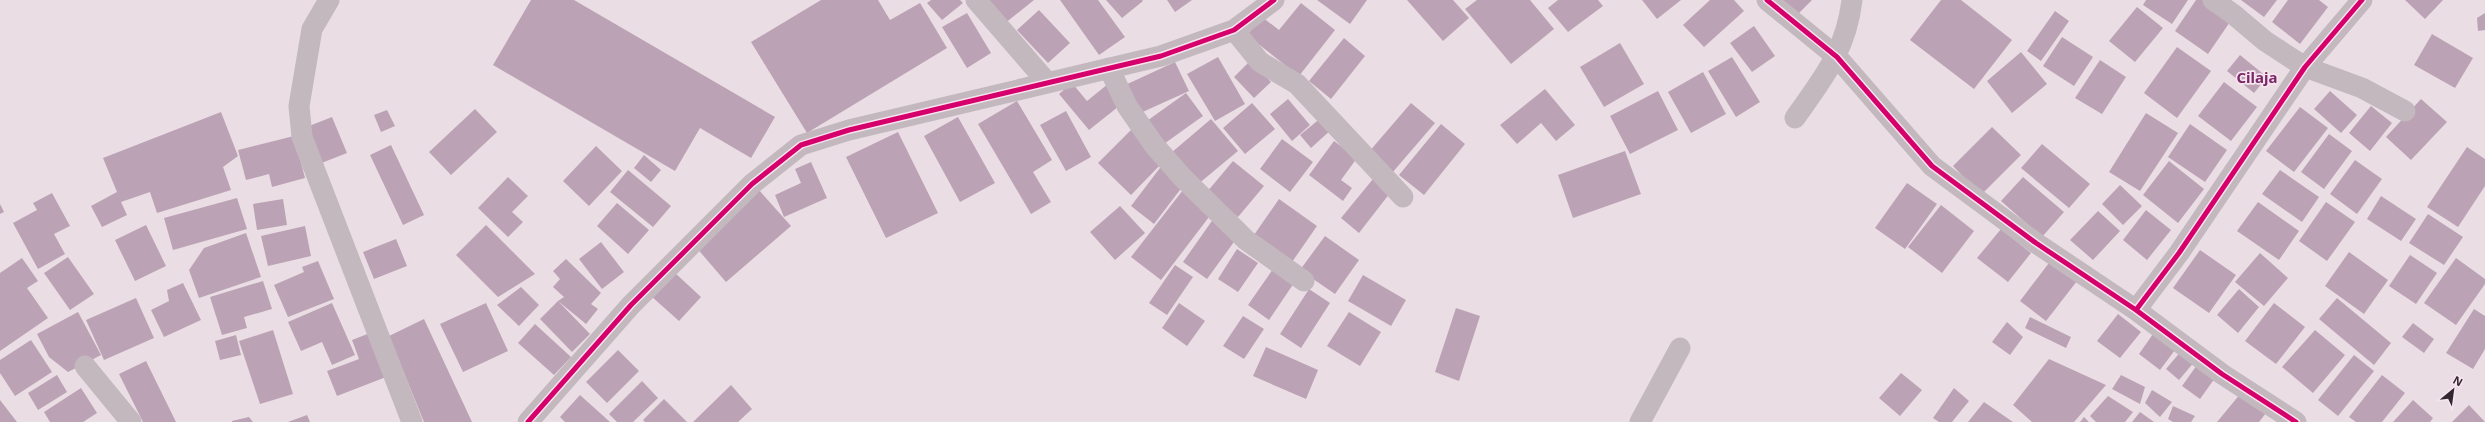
<svg xmlns="http://www.w3.org/2000/svg" width="2485" height="422" font-family="'Noto Sans',sans-serif">
<style>
.building{fill:#bca2b5}
.lines{fill:none;stroke-linecap:round;stroke-linejoin:round}
.minor{stroke:#c2b8be;stroke-width:21}
.cycleway-casing{stroke:#f7e5ee;stroke-width:8}
.cycleway{stroke:#d6006c;stroke-width:5}
.labels{text-anchor:middle;stroke-width:3.5;stroke-linejoin:round;paint-order:stroke}
.quarter-label{font-size:15px;font-weight:bold;fill:#792868;stroke:#f7e5ee}
</style>
<rect width="100%" height="100%" fill="#eadee4"/>
<path class="building" d="M531,0h43l201,117 -24,41 -51,-30 -25,43 -182,-106z
M821,0h57l12,20 30,-17 27,45 -140,85 -56,-91z
M931,0h29l3,3 -21,17 -15,-17z
M984,0h50l-30,24z
M1060,0h38l27,37 -26,18z
M1106,0h36l1,1 -21,17z
M1167,0h25l-17,12z
M1317,0h50l-17,24z
M1407,0h46l16,18 -26,23z
M1477,0h53l24,29 -43,35 -46,-55z
M1558,0h40l5,6 -35,26 -20,-24z
M1642,0h39l-24,19z
M1710,0h24l10,11 -40,36 -21,-22z
M1782,0h30l-15,15z
M1941,0h20l51,40 -38,49 -64,-49z
M2146,0h42l-16,24 -29,-19z
M2196,0h7l29,19 -24,35 -33,-23z
M2241,0h36l-13,17z
M2288,0h31l9,7 -28,37 -28,-22z
M2405,0h38l-18,19z
M1301,3l34,27 -36,46 -52,-41 15,-18 17,13z
M2137,7l26,21 -28,34 -26,-21z
M1039,10l31,33 -22,20 -31,-33z
M2055,11l14,10 -28,40 -14,-10z
M967,13l24,40 -24,15 -25,-41z
M2485,13v17l-7,1 -1,-13z
M1754,26l21,30 -23,16 -22,-29z
M2432,34l41,24 -18,30 -41,-23z
M2062,37l31,20 -19,29 -31,-20z
M1344,38l21,18 -34,43 -22,-18z
M1620,43l24,41 -40,23 -24,-40z
M2177,47l34,24 -34,47 -33,-25z
M2021,52l26,32 -35,29 -25,-32z
M2240,55l27,22 -13,16 -27,-22z
M1218,57l27,47 -30,17 -28,-47z
M1732,57l28,45 -24,15 -28,-46z
M1251,60l20,22 -17,16 -20,-21z
M2100,60l26,17 -24,37 -27,-16z
M1175,62l14,29 -53,24 -13,-29z
M1703,72l23,42 -35,19 -23,-41z
M2224,82l33,25 -26,34 -33,-25z
M1072,83l15,18 21,-17 15,19 -34,27 -30,-36z
M1545,89l30,36 -19,16 -15,-18 -24,21 -17,-19z
M1658,91l20,39 -48,24 -20,-38z
M2330,91l27,24 -16,18 -27,-24z
M1186,93l17,23 -42,30 -17,-23z
M1288,99l22,26 -18,16 -22,-27z
M2421,99l26,23 -36,38 -25,-23z
M1017,101l35,59 -19,12 18,30 -20,12 -53,-90z
M1252,103l23,26 -30,25 -22,-26z
M1411,103l24,20 -43,50 -24,-20z
M2371,106l21,17 -22,28 -21,-18z
M2300,107l28,21 -34,44 -28,-21z
M475,109l22,23 -46,43 -22,-23z
M387,110l8,16 -14,6 -7,-17z
M1066,111l25,46 -25,14 -26,-46z
M221,112l17,44 -15,11 8,23 -74,23 -7,-21 -29,10 6,13 -25,12 -11,-21 26,-14 -14,-34z
M2146,113l32,20 -38,58 -31,-19z
M332,117l15,36 -28,11 -15,-36z
M958,117l37,66 -35,19 -36,-66z
M1322,117l10,12 -21,19 -11,-13z
M1211,119l27,32 -41,34 -26,-32z
M1441,124l24,20 -41,51 -25,-20z
M2190,124l37,26 -22,32 -37,-25z
M1992,127l29,28 -40,40 -28,-29z
M1131,130l32,32 -32,33 -33,-32z
M898,132l40,81 -52,25 -40,-81z
M2329,134l23,17 -28,38 -23,-17z
M294,136l11,42 -33,9 -3,-13 -23,6 -8,-30z
M1282,139l31,23 -23,30 -30,-23z
M1334,141l23,17 -16,22 11,8 -9,13 -34,-26z
M2042,144l48,40 -21,24 -48,-40z
M391,145l33,70 -21,10 -33,-70z
M596,146l26,25 -33,35 -26,-25z
M2467,147l18,12v27l-27,41 -31,-20z
M1625,151l16,43 -68,24 -15,-43z
M644,155l17,15 -10,12 -17,-14z
M2355,160l27,19 -25,35 -27,-20z
M1233,161l31,25 -26,31 -31,-25z
M2169,161l35,28 -26,34 -35,-28z
M811,162l16,36 -43,19 -9,-22 26,-12 -6,-14z
M1163,164l23,18 -32,42 -23,-18z
M628,170l43,36 -18,21 -43,-35z
M2280,170l39,27 -17,25 -40,-28z
M508,177l20,19 -16,16 11,10 -15,15 -30,-29z
M2023,177l41,35 -22,25 -41,-36z
M1373,179l17,14 -31,40 -18,-15z
M1907,183l30,21 -32,45 -30,-21z
M2120,185l22,21 -19,19 -21,-21z
M759,190l32,36 -65,56 -31,-36z
M1183,190l29,23 -51,67 -30,-23z
M52,193l18,33 -16,8 11,20 -27,15 -25,-46 24,-13 -4,-7z
M2381,196l35,23 -15,22 -34,-22z
M237,198l10,31 -74,21 -9,-32z
M283,199l4,26 -30,5 -4,-26z
M1279,199l38,27 -25,36 -38,-27z
M2258,202l41,29 -20,29 -42,-29z
M2326,202l29,20 -28,39 -28,-20z
M617,203l32,27 -21,24 -31,-28z
M0,204l4,8 -4,2z
M1941,205l33,26 -32,42 -34,-26z
M1120,206l25,27 -30,27 -25,-28z
M2146,210l25,20 -24,30 -24,-20z
M2098,211l22,20 -27,29 -23,-20z
M2428,214l35,23 -19,28 -35,-22z
M1214,218l25,17 -32,44 -24,-17z
M146,225l20,41 -31,15 -20,-41z
M486,225l49,49 -37,23 -42,-42z
M305,226l6,30 -43,10 -7,-30z
M2001,229l30,24 -23,29 -31,-24z
M246,233l15,44 -62,21 -10,-28 15,-22z
M1325,236l34,24 -24,34 -35,-24z
M396,239l11,27 -33,13 -11,-27z
M601,242l23,30 -22,17 -23,-30z
M1237,249l21,14 -20,29 -20,-13z
M2200,250l36,25 -27,38 -36,-25z
M2058,251l26,21 -38,49 -26,-20z
M2349,252l39,28 -24,34 -39,-28z
M2260,253l28,25 -24,28 -29,-24z
M2410,255l27,18 -21,31 -27,-18z
M68,257l26,37 -24,16 -26,-37z
M22,258l16,23 -11,7 21,30 -48,33v-78z
M2456,258l29,21v5l-29,41 -32,-22z
M566,259l35,34 -10,11 7,5 -12,15 -28,-23 6,-4 -11,-10 7,-8 -7,-8z
M318,261l16,38 -46,18 -14,-32 30,-13 -2,-5z
M1175,265l18,12 -26,38 -18,-12z
M1273,269l21,14 -25,37 -21,-15z
M674,272l27,25 -22,24 -28,-25z
M1363,275l43,25 -15,26 -43,-25z
M263,281l9,28 -28,8 3,11 -25,7 -12,-38z
M183,283l18,37 -37,17 -13,-27 18,-9 -2,-11z
M521,287l18,18 -20,21 -22,-21z
M1309,289l21,14 -29,45 -21,-14z
M2239,289l20,18 -21,26 -21,-18z
M136,298l18,40 -50,22 -18,-40z
M2337,298l54,45 -17,22 -55,-46z
M558,301l32,33 -18,18 -32,-33z
M332,303l23,52 -23,10 -10,-23 -21,9 -13,-29z
M486,303l22,48 -45,21 -23,-48z
M1179,303l26,18 -18,25 -25,-18z
M2274,303l31,24 -29,37 -31,-23z
M1456,308l24,8 -21,65 -24,-9z
M2474,309l11,7v33l-12,20 -27,-16z
M78,312l23,43 -33,17 -19,-15 -12,-23z
M1349,312l32,20 -21,34 -33,-20z
M2118,314l23,18 -21,26 -23,-17z
M1243,316l21,13 -20,30 -21,-13z
M2030,317l41,20 -5,11 -41,-20z
M424,319l48,103h-48l-35,-86z
M2007,322l16,15 -13,18 -18,-13z
M2413,323l21,16 -10,14 -22,-16z
M535,324l36,33 -17,18 -36,-32z
M273,330l20,64 -33,10 -21,-63z
M2315,330l30,25 -32,38 -31,-26z
M370,333l16,44 -49,19 -10,-25 32,-12 -7,-19z
M2153,334l22,16 -15,20 -21,-16z
M236,335l5,20 -21,5 -5,-19z
M31,340l21,32 -37,24 -15,-23v-13z
M1266,347l52,23 -12,29 -53,-23z
M618,350l21,21 -32,32 -21,-21z
M2182,350l13,11 -16,19 -13,-11z
M2354,355l20,16 -36,45 -20,-16z
M2049,359l57,26 -32,37h-42l-19,-17z
M146,361l30,61h-33l-24,-48z
M2197,365l18,13 -15,21 -18,-13z
M1901,373l21,17 -22,26 -21,-18z
M57,375l10,17 -29,18 -10,-17z
M2121,375l24,12 -5,17 -28,-15z
M2382,375l23,18 -23,29h-26l-7,-5z
M642,381l16,17 -25,24h-16l-8,-8z
M731,385l21,24 -14,13h-45z
M81,388l16,25 -14,9h-33l-6,-10z
M1954,388l15,13 -17,21h-13l-6,-4z
M2152,390l20,12 -12,15 -15,-14z
M2241,393l25,20 -7,9h-42z
M580,395l30,27h-45l-5,-5z
M2108,396l25,16 -8,10h-29l-6,-6z
M664,399l23,23h-42l-2,-2z
M0,400l17,22h-17z
M2413,400l20,18 -3,4h-37z
M1984,402l29,20h-45z
M2469,405l16,17h-33z
M2173,406l22,10 -4,6h-18l-5,-3z
M2140,412l14,10h-22z
M307,415l3,7h-22z
M249,417l4,5h-21v-1z
M2084,417l5,5h-9z"/>
<g class="lines">
<path class="minor" d="M329,0l-17,29 -13,77 3,31 110,285
M976,0l71,82
M1767,0l70,57 95,109 104,77 100,67
M2213,0l20,14 32,27 40,26 57,21 43,23
M1234,30l26,32 37,22 106,113
M1109,68l18,38 27,39 28,32 64,63 58,41
M1795,118c28,-40 51,-67 57,-118
M85,366l46,56
M528,422l103,-117 121,-121 49,-39 48,-15 312,-74 73,-26 40,-30
M1640,422l40,-74
M2296,422l-74,-48 -86,-64 43,-57 126,-186 57,-67"/>
<g class="cycleway-casing">
<path id="cycleway" d="M1767,0l70,57 95,109 104,77 100,67
M528,422l103,-117 121,-121 49,-39 48,-15 312,-74 73,-26 40,-30
M2296,422l-74,-48 -86,-64 43,-57 126,-186 57,-67"/>
</g>
<use href="#cycleway" class="cycleway"/>
</g>
<g class="labels">
<g class="quarter-label">
<text x="2257" y="83">Cilaja</text>
</g>
</g>
<g transform="translate(2453 390) rotate(29)" stroke="#f7e5ee" stroke-width="3" paint-order="stroke">
<path d="M0-3L7 15L0 10L-7 15Z" fill="#32272f"/>
<text y="-6" font-size="11" font-weight="bold" text-anchor="middle" fill="#32272f">N</text>
</g>
</svg>
